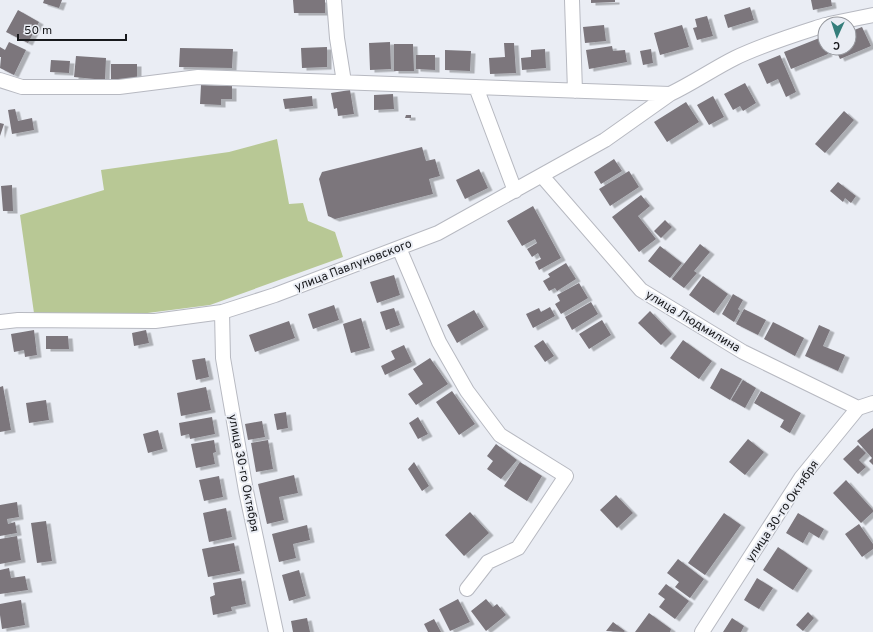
<svg xmlns="http://www.w3.org/2000/svg" width="873" height="632" font-family="Overpass,sans-serif">
<style>
.green{fill:#b8c895}
.building{fill:#7b767c;filter:url(#shadow)}
.lines{fill:none;stroke-linecap:round;stroke-linejoin:round}
.street-casing{stroke:#b7b9c1;stroke-width:16}
.street{stroke:#fff;stroke-width:14}
.labels{text-anchor:middle;stroke-width:4;stroke-linejoin:round;paint-order:stroke}
.street-label{font-size:12px;fill:#18191c;stroke:#eaedf4}
</style>
<defs>
<filter id="shadow"><feDropShadow dx="4.5" dy="2.5" stdDeviation="0" flood-color="#0004"/></filter>
</defs>
<rect width="100%" height="100%" fill="#eaedf4"/>
<path class="green" d="M277,139l12,65 14,-1 5,18 27,11 8,25 -133,48 -78,10 -98,-2 -14,-98 84,-25 -3,-20 128,-18z"/>
<path class="building" d="M44,0h18l-3,8 -16,-5z
M293,0h32v13h-31z
M591,0h24v2l-24,1z
M811,0h20l1,6 -19,4z
M750,7l4,13 -26,8 -4,-13z
M18,10l21,12 -11,21 -22,-11z
M707,16l6,20 -16,4 -4,-12 4,-1 -2,-8z
M604,25l2,16 -21,2 -2,-16z
M682,25l7,22 -29,8 -6,-22z
M862,27l9,19 -31,13 -5,-11h14v-16z
M822,37l6,17 -37,15 -7,-17z
M9,42l17,8 -12,25 -14,-7 1,-11h-1v-10l5,3z
M390,42l1,27 -21,1 -1,-27z
M504,43h10l2,30 -26,1 -1,-16 16,-1z
M394,44h19l1,27h-20z
M612,46l1,5 12,-1 2,12 -38,7 -3,-19z
M327,47v20l-25,1 -1,-20z
M180,48l53,1 -1,19 -53,-1z
M545,49l1,19 -24,2 -1,-12 10,-1v-7z
M651,49l2,14 -10,2 -3,-14z
M445,50l26,1 -1,20 -25,-1z
M416,55h19v15l-19,-1z
M780,55l16,37 -10,5 -8,-18 -11,5 -9,-20z
M76,56l30,2 -1,22 -31,-3z
M51,60l19,1 -1,12 -19,-1z
M111,64h26v17l-26,1z
M745,83l11,20 -13,8 -3,-5 -7,4 -9,-16z
M201,85l31,1v13h-11v6l-21,-1z
M350,90l4,24 -16,2 -1,-8 -3,1 -3,-16z
M393,94l1,15 -20,1v-15z
M312,96l1,10 -28,3 -2,-10z
M713,96l11,21 -15,8 -12,-20z
M686,102l13,20 -32,20 -13,-20z
M15,109l3,12 14,-3 2,12 -22,4 -4,-24z
M844,111l10,9 -29,33 -10,-9z
M406,115h5v3h-6z
M0,123l4,1 -4,12z
M422,147l4,14 9,-2 5,17 -11,3 4,15 -98,25 -7,-3 -9,-37 3,-7z
M614,159l8,12 -21,13 -7,-12z
M479,169l9,19 -23,11 -9,-19z
M629,171l10,16 -29,19 -11,-17z
M838,182l18,14 -5,7 -6,-5 -2,4 -13,-11z
M12,185l1,26h-10l-2,-25z
M641,195l9,11 -12,10 18,23 -17,13 -27,-35z
M533,206l28,52 -22,12 -4,-8 6,-3 -3,-6 -6,4 -5,-8 10,-6 -2,-4 -13,7 -15,-25z
M665,220l7,7 -11,11 -7,-7z
M700,244l10,8 -16,19 3,2 -13,15 -12,-9z
M660,246l22,17 -12,15 -22,-17z
M566,263l10,16 -19,12 -2,-3 -6,3 -6,-10 7,-4 -2,-3z
M394,275l6,20 -23,8 -7,-21z
M703,276l25,18 -14,19 -25,-18z
M579,283l9,15 -27,16 -6,-10 5,-3 -3,-6z
M733,294l10,6 -5,9 2,2 -6,11 -12,-8z
M591,302l7,12 -26,16 -7,-13z
M334,305l5,15 -26,9 -5,-15z
M550,307l5,9 -22,12 -7,-14 13,-6 2,4z
M394,308l6,17 -14,5 -6,-18z
M744,309l22,11 -8,15 -22,-11z
M474,310l10,17 -27,16 -10,-18z
M650,311l22,23 -11,11 -23,-22z
M361,318l9,30 -19,5 -8,-29z
M602,320l9,15 -22,14 -10,-15z
M289,321l6,17 -40,14 -6,-17z
M773,322l31,16 -9,18 -31,-17z
M819,325l11,5 -7,16 22,9 -7,16 -33,-15z
M34,330l3,25 -12,2 -1,-7 -10,2 -3,-18z
M146,330l3,13 -15,3 -2,-13z
M46,336h22l1,13h-23z
M543,340l11,16 -9,6 -11,-16z
M683,340l29,21 -13,18 -29,-21z
M404,345l8,17 -27,13 -4,-9 14,-7 -4,-8z
M205,358l4,19 -13,3 -4,-20z
M430,358l18,26 -32,21 -8,-11 15,-10 -10,-15z
M721,368l21,11 -12,21 -20,-12z
M743,380l13,8 -11,20 -14,-8z
M3,386l8,44 -11,2v-45z
M206,387l5,23 -30,6 -4,-23z
M452,391l23,33 -16,11 -23,-33z
M761,391l40,22 -11,20 -10,-6 4,-7 -30,-17z
M46,400l3,20 -20,3 -3,-20z
M286,412l2,16 -11,2 -3,-16z
M212,417l3,17 -25,5 -1,-5 -8,2 -2,-13z
M418,417l10,17 -10,5 -9,-16z
M262,421l3,16 -17,3 -3,-16z
M873,428v37l-4,-4 3,-3 -15,-17z
M158,430l5,19 -15,4 -5,-19z
M748,439l16,13 -19,23 -16,-13z
M214,440l2,12 -3,1 2,11 -19,4 -5,-24z
M268,440l5,29 -17,3 -5,-29z
M496,444l21,16 -16,19 -14,-10 6,-8 -6,-5z
M858,445l8,8 -7,7 7,7 -8,7 -15,-15z
M414,462l15,24 -7,5 -14,-22z
M520,462l22,14 -15,25 -23,-15z
M294,475l4,18 -19,4 5,23 -17,4 -9,-40z
M219,476l4,21 -19,4 -5,-21z
M846,480l27,30v2l-12,11 -28,-30z
M616,495l17,18 -16,15 -17,-18z
M17,502l2,15 -12,2 1,5 7,-2 2,11 -17,3v-31z
M226,508l6,29 -23,5 -6,-29z
M470,512l19,21 -25,23 -19,-21z
M724,513l17,12 -36,50 -17,-12z
M798,513l26,16 -5,9 -10,-6 -6,11 -17,-10z
M46,521l6,40 -15,2 -6,-40z
M859,524l14,20v5l-11,8 -17,-23z
M307,525l3,15 -17,4 3,14 -17,4 -7,-28z
M17,536l4,24 -21,4v-25z
M234,543l6,28 -32,6 -6,-28z
M778,547l30,21 -15,22 -30,-20z
M678,559l26,20 -14,19 -15,-11 4,-5 -12,-9z
M9,568l2,10 14,-2 3,14 -28,4v-24z
M299,570l7,26 -17,5 -7,-26z
M241,578l5,26 -15,3 1,4 -19,4 -3,-18 5,-2 -2,-12z
M757,578l16,10 -14,21 -15,-9z
M666,584l23,17 -14,18 -16,-12 6,-8 -7,-5z
M458,599l12,23 -20,9 -11,-22z
M486,599l7,8 4,-3 9,11 -20,16 -15,-20z
M21,600l4,25 -23,4 -2,-14v-11z
M808,612l6,6 -11,13 -7,-6z
M649,613l22,16 -1,3h-35z
M307,618l3,14h-17l-2,-11z
M732,618l12,8 -3,6h-18z
M434,619l7,13h-13l-4,-8z
M613,622l12,9 -1,1 -18,-1z"/>
<g class="lines">
<g class="street-casing">
<path id="street" d="M334,0l3,38 7,44
M572,0l3,91
M829,24l44,-9
M0,80l22,7h97l79,-10 472,17c23,-11 43,-25 65,-36 29,-14 59,-23 90,-33
M476,87l39,104
M542,176l99,114 102,62 115,56
M399,248l40,94 28,49 33,44 66,41 -48,72 -30,14 -21,27
M222,312l1,46 23,133 30,141
M0,322l18,-2 137,1 67,-9 53,-17 163,-62 167,-93 65,-46
M702,632l99,-154 57,-70 15,-5"/>
</g>
<use href="#street" class="street"/>
</g>
<g class="labels">
<g class="street-label">
<text transform="translate(353 265) rotate(-21)" y="4">улица Павлуновского</text>
<text transform="translate(693 321) rotate(31)" y="4">улица Людмилина</text>
<text transform="translate(244 473) rotate(79)" y="4">улица 30-го Октября</text>
<text transform="translate(782 511) rotate(-56)" y="4">улица 30-го Октября</text>
</g>
</g>
<g transform="translate(837 36) rotate(183)"><circle r="19" fill="#eaedf4" stroke="#96989e"/>
<path d="M0-3L7 15L0 10L-7 15Z" fill="#357e7b"/>
<text y="-6" font-size="11" font-weight="bold" text-anchor="middle" fill="#18191c">С</text>
</g>
<path d="M18 34v6h108v-6" fill="none" stroke="#18191c" stroke-width="2"/>
<text x="24" y="34" font-size="12" fill="#18191c" stroke="#eaedf4" stroke-width="3" paint-order="stroke">50 m</text>
</svg>
